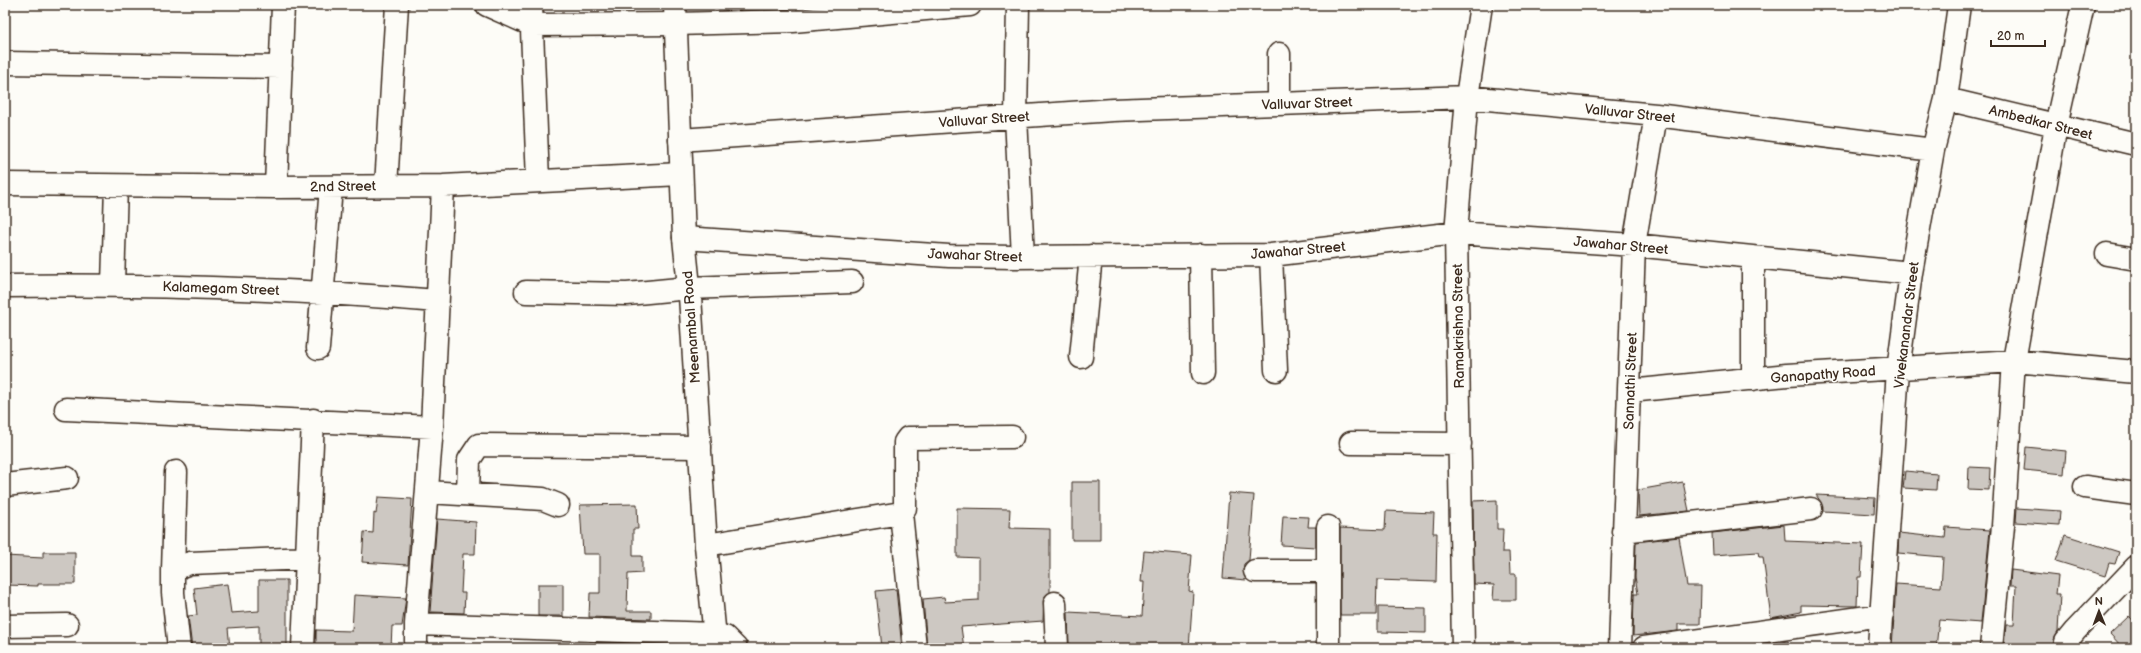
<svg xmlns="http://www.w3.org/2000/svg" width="2141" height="653" font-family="'Balsamiq Sans',sans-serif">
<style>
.building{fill:#cdc8c2;stroke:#3b2a1e}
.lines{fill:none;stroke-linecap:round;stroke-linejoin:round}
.minor-casing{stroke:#3b2a1e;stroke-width:25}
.major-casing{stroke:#3b2a1e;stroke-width:25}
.minor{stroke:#fdfcf7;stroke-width:22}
.major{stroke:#fdfcf7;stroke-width:22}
.labels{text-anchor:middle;stroke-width:3;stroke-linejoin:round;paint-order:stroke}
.street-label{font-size:14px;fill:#3b2a1e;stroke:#fdfcf7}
</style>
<rect width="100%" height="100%" fill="#fdfcf7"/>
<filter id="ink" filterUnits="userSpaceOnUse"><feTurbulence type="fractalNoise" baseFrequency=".025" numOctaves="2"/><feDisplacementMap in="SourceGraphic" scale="8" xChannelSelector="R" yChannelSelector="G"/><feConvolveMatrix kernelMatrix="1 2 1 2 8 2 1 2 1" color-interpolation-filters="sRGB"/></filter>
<g filter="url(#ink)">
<path class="building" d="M2026,447l40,4 -2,23 -40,-4z
M1969,467l21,1 -1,22 -21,-1z
M1905,471l32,3 -1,16 -33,-2z
M1072,482h28v58h-28z
M1683,482l6,29 -50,5 -1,-26z
M1229,493l25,2 -5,65 -5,4 -1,7 3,9 -23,-2z
M1816,495l59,3 -1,16 -51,-3 -2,-9z
M378,497l34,2 -4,66 -46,-3 2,-30 9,1 1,-20 2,1z
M1497,500v29h6l-1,23h7l1,22h6v26h-23l1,-15 -20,-1 -1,-83z
M637,504l1,25h-5v27h9v17l-14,1 -1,37h24v8l-62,-2 1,-24h10v-39h-17l-3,-49z
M957,508l53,1 -1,19 41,1v63l-6,6 -1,23 -82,6 3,21h-37l-4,-49 21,-2 1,5 34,-2v-42l-22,-1z
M2017,508l43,3 -1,14 -43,-3z
M1386,511l48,2 -1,20h4l-1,49 -59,-2 -1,35h-36v-87l45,2z
M1283,516l26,1 -1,10h8v20l-35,-2z
M437,519l39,3 -1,32h-12l-2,39h4l-1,20 -34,-1z
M1784,525l1,16 78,3 -2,33h-3l-1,29 -56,-1v7l-30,6 -8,-61h-4l-1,-5 -45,3 -1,-22z
M1946,527l44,3 -9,93 -42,-3 -3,28h-44l4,-64 45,3 2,-30 -45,-4 1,-20 46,5z
M2065,535l54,17 -4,12 -6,-1 -4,13 -49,-15z
M1679,537l8,49h14l-1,38h-22v7l-45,5 1,-42h4l-3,-17 1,-35z
M1144,551l48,4 -3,36 4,1 -4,56h-120l-1,-36 74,4 2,-34h-3z
M43,552h32v32h-37v2l-33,-1v-29l38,2z
M2011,570l47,6 -2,18h4l-2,38 -4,8 -1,8h-35v-3h-14l2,-20h8l2,-39h-6z
M259,580h28v68h-28v-22l-31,2 2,20h-38l-4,-32 9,-1 -3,-27 33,-4 4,29 28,-2z
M538,584h25v32h-25z
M896,589l6,59h-20l-6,-57z
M354,595l52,3 -4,28h-10l-1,22h-75v-18l36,1z
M1378,607l48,1v25l-48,-1z
M2129,616l7,8v24h-13l-13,-14z
M1788,641l2,7h-16l-1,-5z
M590,642l40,2 1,4h-40z"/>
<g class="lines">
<g class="minor-casing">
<path id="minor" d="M487,5l45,20 144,-1 117,-3 177,-16
M531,5l7,176
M1018,5l-2,112 7,140
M5,63l276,4
M1946,99l190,45
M1279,104v-50
M680,140l433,-30 354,-13 189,18 277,35
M5,184l271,3 167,-1 238,-12
M386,186l11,-181
M276,187l7,-182
M684,238l265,18 65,1 257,-2 185,-22 178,12 277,28
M2107,254l29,5
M1201,255l2,118
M1271,255l5,115
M113,284l3,-98
M5,286c145,-2 288,3 432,15
M526,292l101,2 62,-6 163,-6
M318,348l13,-161
M1081,357l10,-101
M1753,379v-121
M1630,391l157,-16 227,-14 122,11
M66,409l366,18
M1351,443l109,1
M5,485l62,-7
M2085,487l51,7
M427,492l116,7 15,6
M468,494l1,-34 10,-15 221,2
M901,513l14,135
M1328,527v121
M1623,531l188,-22
M706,545l195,-32 4,-5v-66l3,-4 104,-1
M173,571l3,-99
M1255,571h73
M1055,603l2,45
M416,624l299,10 10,3 11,11
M5,626l62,-1
M179,648l-6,-55v-22l6,-4 11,-4 118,-5
M303,648l10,-228
M416,648v-24l16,-197 11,-241
M1463,648l-7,-415 11,-136 14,-92
M1620,648l14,-403 22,-130
M1644,648l238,-33
M1879,648l19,-278 13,-97 22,-123 13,-51 13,-94
M1991,648l12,-122 11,-165 42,-235 27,-121
M2065,648l1,-6 9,-11 61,-64"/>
</g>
<g class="major-casing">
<path id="major" d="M675,5l9,233 6,58 16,249 10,103"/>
</g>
<use href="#minor" class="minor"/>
<use href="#major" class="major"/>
</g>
</g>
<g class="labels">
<g class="street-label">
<text transform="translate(1307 103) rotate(-2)" y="5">Valluvar Street</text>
<text transform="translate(1630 113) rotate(6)" y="5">Valluvar Street</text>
<text transform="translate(984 119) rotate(-4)" y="5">Valluvar Street</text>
<text transform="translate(2041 122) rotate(14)" y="5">Ambedkar Street</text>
<text transform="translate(343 186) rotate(-1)" y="5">2nd Street</text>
<text transform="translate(1621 245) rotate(5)" y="5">Jawahar Street</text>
<text transform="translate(1298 250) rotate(-5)" y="5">Jawahar Street</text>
<text transform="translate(975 255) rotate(2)" y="5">Jawahar Street</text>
<text transform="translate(221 288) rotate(2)" y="5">Kalamegam Street</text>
<text transform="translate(1906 325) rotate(-83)" y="5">Vivekanandar Street</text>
<text transform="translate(1458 326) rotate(-91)" y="5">Ramakrishna Street</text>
<text transform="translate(691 327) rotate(-94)" y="5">Meenambal Road</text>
<text transform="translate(1823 374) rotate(-4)" y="5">Ganapathy Road</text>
<text transform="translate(1630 381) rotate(-88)" y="5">Sannathi Street</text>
</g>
</g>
<rect width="2141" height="653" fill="none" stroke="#fdfcf7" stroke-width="20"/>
<rect x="10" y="10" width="2121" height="633" fill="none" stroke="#3b2a1e" stroke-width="1.5" filter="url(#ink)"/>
<g transform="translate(2099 611) rotate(359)" stroke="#fdfcf7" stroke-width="3" paint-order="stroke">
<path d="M0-3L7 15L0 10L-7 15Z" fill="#3b2a1e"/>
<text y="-6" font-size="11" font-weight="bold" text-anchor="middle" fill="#3b2a1e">N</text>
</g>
<path d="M1991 40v6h54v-6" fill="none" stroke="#3b2a1e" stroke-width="2"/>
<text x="1997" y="40" font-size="12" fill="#3b2a1e" stroke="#fdfcf7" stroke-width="3" paint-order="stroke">20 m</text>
</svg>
